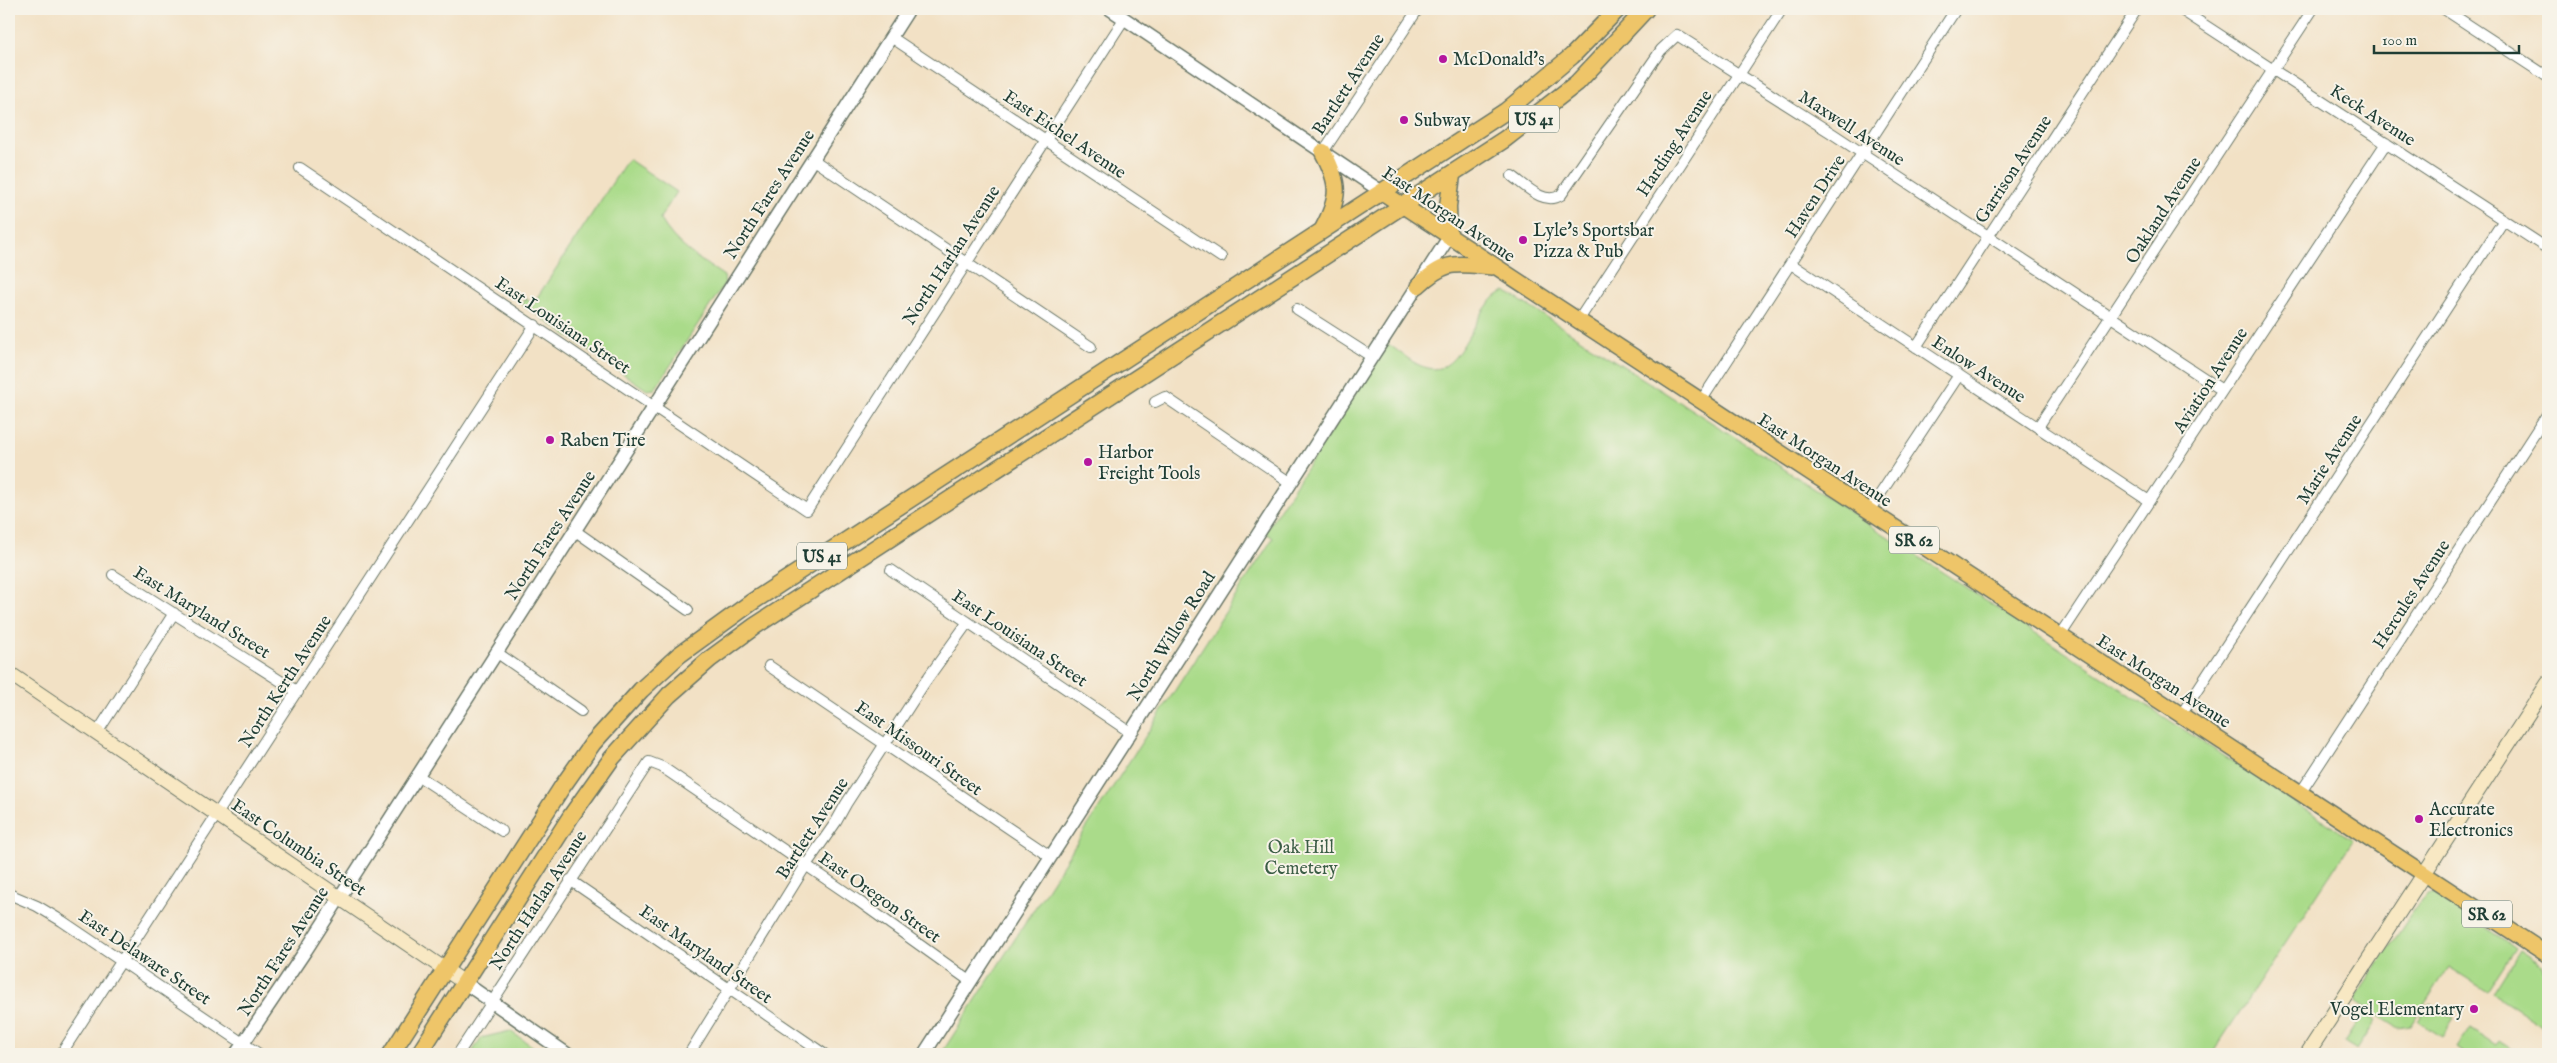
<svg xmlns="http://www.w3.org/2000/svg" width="2557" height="1063" font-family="'IM FELL English',serif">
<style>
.green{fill:#aadb8a;stroke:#648c5f}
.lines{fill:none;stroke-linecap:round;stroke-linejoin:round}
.minor-casing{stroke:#697667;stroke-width:12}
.tertiary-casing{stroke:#697667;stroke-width:15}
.secondary-casing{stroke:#697667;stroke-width:16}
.primary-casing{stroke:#697667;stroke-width:18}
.trunk-casing{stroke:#697667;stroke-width:19}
.minor{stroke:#fff;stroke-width:10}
.tertiary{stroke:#fff;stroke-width:12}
.secondary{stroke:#f8e8c3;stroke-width:14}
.primary{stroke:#eec569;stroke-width:15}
.trunk{stroke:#eec569;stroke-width:16}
.poi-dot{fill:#b5179e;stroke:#f7f3e8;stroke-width:2}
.labels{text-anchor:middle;stroke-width:4;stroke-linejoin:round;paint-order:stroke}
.shield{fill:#f7f3e8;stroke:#60746a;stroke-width:1}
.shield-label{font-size:16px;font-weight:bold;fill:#1f3d34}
.poi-label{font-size:18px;fill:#1f3d34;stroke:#f7f3e8;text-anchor:start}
.street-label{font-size:18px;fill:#1f3d34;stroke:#f7f3e8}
.park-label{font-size:18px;fill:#3b5d45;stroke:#f7f3e8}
</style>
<rect width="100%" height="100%" fill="#f7f3e8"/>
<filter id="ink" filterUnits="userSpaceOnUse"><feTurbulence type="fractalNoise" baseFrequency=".02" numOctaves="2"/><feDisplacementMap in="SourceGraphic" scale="10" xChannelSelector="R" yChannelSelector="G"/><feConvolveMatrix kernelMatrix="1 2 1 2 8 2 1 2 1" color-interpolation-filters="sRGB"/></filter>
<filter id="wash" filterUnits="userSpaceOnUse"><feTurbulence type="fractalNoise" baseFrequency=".0096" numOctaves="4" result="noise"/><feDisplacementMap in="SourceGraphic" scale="20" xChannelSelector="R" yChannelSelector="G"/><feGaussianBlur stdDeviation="1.12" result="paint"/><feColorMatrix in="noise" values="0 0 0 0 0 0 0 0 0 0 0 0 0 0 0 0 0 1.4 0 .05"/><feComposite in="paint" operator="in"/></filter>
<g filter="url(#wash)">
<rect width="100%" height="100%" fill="#f2e1c5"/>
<path class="green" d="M628,159l49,33 -17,26c15,27 39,41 64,58l1,7 -70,106 -8,1 -123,-84 -2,-3 3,-5 5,3 3,-3 3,1z
M1505,291l250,159 598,390 -141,214h-1271l332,-516 -8,-6 123,-188c11,7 27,22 40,24 36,9 45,-65 77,-77z
M2436,894l42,27 37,27 -28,43 -38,-24 -39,59 -12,2 -40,-25 -2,-6 65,-97 5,-5z
M2520,950l21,14 7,14v51l-55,-36z
M2430,1003l24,16 -12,18 -24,-16z
M2363,1012l13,9 -19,29 -13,-8z
M2470,1028l26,17 3,-4 20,13h-53l-9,-6z
M510,1031l34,23h-73l10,-16z"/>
</g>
<g filter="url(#ink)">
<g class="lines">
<g class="minor-casing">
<path id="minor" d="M2180,9l368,240
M2444,9l104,68
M891,37l330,220
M1323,152l95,-143
M812,159l279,188
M300,168l507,342 317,-491
M1512,176c14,10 32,30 49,19l100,-145 16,-15 156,99 389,256
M1791,264l358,237
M1297,309l75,48
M1578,321l204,-312
M1916,347l221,-338
M1701,401l255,-392
M1155,402l10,-5 125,85
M2038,427l275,-418
M1869,511l90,-136
M574,530l114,80
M891,570l239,162
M113,575l185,117
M2060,636l326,-493
M496,652l85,59
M769,666l281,190
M2181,715l323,-495
M97,733l77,-120
M417,775l85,56
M2301,792l247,-379
M570,880l254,174
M9,894l28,12 25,15 197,133
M61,1054l474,-729
M458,1054l191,-292 13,5 195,133 113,81
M689,1054l117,-189 30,-43 10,-18 79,-122 43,-60"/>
</g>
<g class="tertiary-casing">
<path id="tertiary" d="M1110,9l272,183
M465,983l102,71
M236,1054l70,-104 603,-941
M924,1054l525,-817"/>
</g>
<g class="secondary-casing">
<path id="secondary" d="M9,673l456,310
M2307,1054l241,-371"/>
</g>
<g class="primary-casing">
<path id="primary" d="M1382,192l1166,763
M1418,286c29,-27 37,-22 74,-19"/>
</g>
<g class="trunk-casing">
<path id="trunk" d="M1323,152c17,32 17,45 0,77
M1449,237l-1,-31 4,-31
M391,1054l171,-267 31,-44 48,-53 38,-35 73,-53 754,-491 66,-55 46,-47
M419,1054l152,-238 41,-58 57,-63 41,-36 45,-33 750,-487 72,-56 69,-74"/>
</g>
<use href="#minor" class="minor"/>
<use href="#tertiary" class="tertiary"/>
<use href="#secondary" class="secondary"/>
<use href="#primary" class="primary"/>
<use href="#trunk" class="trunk"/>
</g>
</g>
<g class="poi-dot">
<circle cx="1443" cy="59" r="5"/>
<circle cx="1404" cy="120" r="5"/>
<circle cx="1523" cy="240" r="5"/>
<circle cx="550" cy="440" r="5"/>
<circle cx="1088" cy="462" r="5"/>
<circle cx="2419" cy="819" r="5"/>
<circle cx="2474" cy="1009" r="5"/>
</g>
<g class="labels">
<g class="shield">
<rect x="1509" y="105.5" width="50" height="27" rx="4"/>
<rect x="1889" y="526.5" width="50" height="27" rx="4"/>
<rect x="797" y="542.5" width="50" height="27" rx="4"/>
<rect x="2462" y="900.5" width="50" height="27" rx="4"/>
</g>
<g class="shield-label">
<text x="1534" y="125">US 41</text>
<text x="1914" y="546">SR 62</text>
<text x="822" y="562">US 41</text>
<text x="2487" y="920">SR 62</text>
</g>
<g class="poi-label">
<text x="1453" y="65">McDonald's</text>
<text x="1414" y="126">Subway</text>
<text x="1533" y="236">Lyle's Sportsbar<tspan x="1533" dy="21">Pizza &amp; Pub</tspan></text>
<text x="560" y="446">Raben Tire</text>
<text x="1098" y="458">Harbor<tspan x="1098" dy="21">Freight Tools</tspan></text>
<text x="2429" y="815">Accurate<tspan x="2429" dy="21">Electronics</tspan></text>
<text x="2464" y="1015" text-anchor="end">Vogel Elementary</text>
</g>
<g class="street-label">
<text transform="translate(1348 84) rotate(-57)" y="6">Bartlett Avenue</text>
<text transform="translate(2373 115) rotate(33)" y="6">Keck Avenue</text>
<text transform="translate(1852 128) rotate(33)" y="6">Maxwell Avenue</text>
<text transform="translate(1065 134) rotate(34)" y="6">East Eichel Avenue</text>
<text transform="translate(1674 143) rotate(-57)" y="6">Harding Avenue</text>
<text transform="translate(2013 169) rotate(-57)" y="6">Garrison Avenue</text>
<text transform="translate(769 194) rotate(-57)" y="6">North Fares Avenue</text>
<text transform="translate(1815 196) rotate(-57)" y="6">Haven Drive</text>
<text transform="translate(2163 210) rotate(-57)" y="6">Oakland Avenue</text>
<text transform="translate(1449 214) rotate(34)" y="6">East Morgan Avenue</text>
<text transform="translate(951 255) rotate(-57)" y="6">North Harlan Avenue</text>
<text transform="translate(563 325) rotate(34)" y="6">East Louisiana Street</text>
<text transform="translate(1979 369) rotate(33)" y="6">Enlow Avenue</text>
<text transform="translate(2210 380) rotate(-57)" y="6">Aviation Avenue</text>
<text transform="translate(2329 459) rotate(-57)" y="6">Marie Avenue</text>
<text transform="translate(1825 460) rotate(33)" y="6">East Morgan Avenue</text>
<text transform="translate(550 535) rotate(-57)" y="6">North Fares Avenue</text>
<text transform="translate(2411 594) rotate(-57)" y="6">Hercules Avenue</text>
<text transform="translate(202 612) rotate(32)" y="6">East Maryland Street</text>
<text transform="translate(1171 636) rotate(-58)" y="6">North Willow Road</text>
<text transform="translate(1020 638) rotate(34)" y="6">East Louisiana Street</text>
<text transform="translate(285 681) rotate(-57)" y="6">North Kerth Avenue</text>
<text transform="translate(2164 681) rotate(33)" y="6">East Morgan Avenue</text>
<text transform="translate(919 748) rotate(35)" y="6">East Missouri Street</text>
<text transform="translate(812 828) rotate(-57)" y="6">Bartlett Avenue</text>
<text transform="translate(299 847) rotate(34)" y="6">East Columbia Street</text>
<text transform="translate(880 897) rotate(35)" y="6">East Oregon Street</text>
<text transform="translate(538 900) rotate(-57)" y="6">North Harlan Avenue</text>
<text transform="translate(283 951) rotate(-57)" y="6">North Fares Avenue</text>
<text transform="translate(706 954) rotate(35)" y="6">East Maryland Street</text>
<text transform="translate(145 957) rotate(34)" y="6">East Delaware Street</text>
</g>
<g class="park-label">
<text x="1301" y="853">Oak Hill<tspan x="1301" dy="21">Cemetery</tspan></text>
</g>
</g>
<rect width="2557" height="1063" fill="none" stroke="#f7f3e8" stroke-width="30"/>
<path d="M2374 45v8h145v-8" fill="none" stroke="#1f3d34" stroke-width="2.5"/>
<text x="2382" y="45" font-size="15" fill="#1f3d34" stroke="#f7f3e8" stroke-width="4" paint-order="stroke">100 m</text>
</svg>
